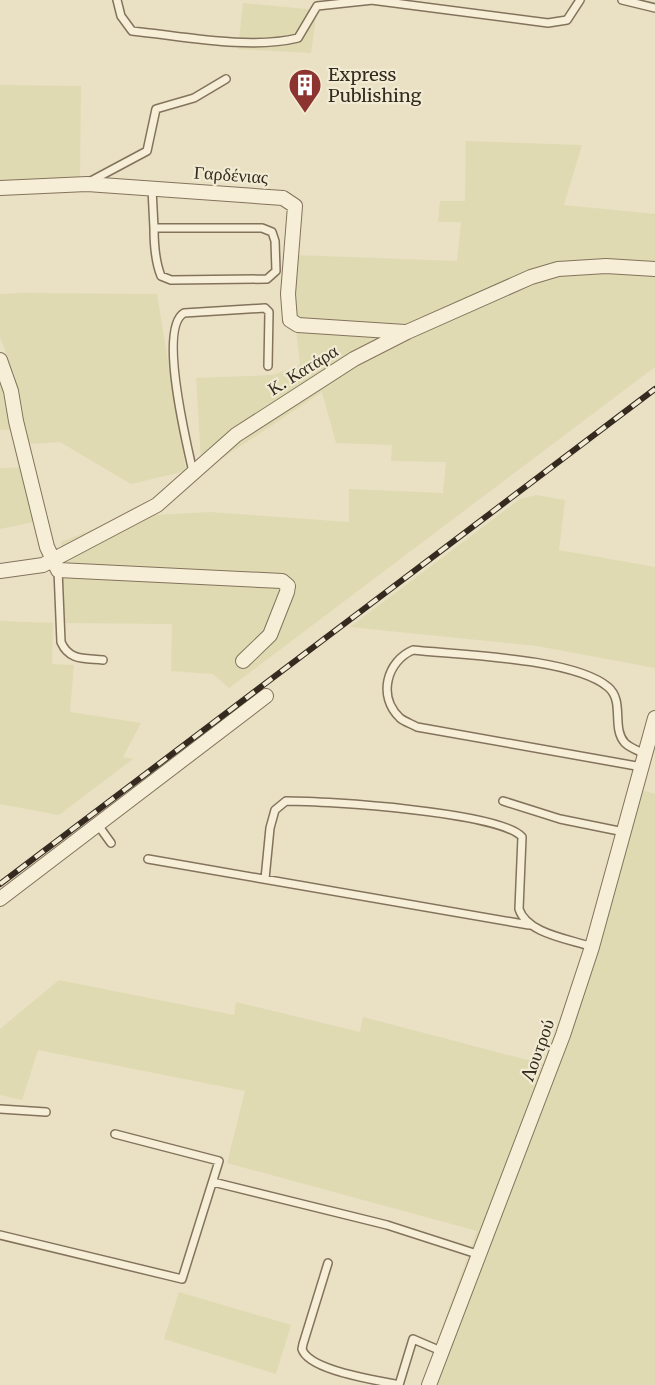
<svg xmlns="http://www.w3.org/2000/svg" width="655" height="1385" font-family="Merriweather,serif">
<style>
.farmland{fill:#dfdab2}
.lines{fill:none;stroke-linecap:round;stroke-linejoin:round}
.lane-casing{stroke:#83735c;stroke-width:10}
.street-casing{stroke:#83735c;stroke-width:16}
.lane{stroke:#f6eed7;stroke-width:7}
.street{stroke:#f6eed7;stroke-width:14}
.rail-casing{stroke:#352a1f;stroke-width:6}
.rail{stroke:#f2ebd3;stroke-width:4;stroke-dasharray:11;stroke-linecap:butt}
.labels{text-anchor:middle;stroke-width:4.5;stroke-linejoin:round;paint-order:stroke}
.poi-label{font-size:18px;fill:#352a1f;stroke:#f2ebd3;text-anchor:start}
.street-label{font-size:18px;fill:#352a1f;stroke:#f2ebd3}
</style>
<rect width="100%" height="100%" fill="#eae0c4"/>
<path class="farmland" d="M243,3l74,7 -6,43 -73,-4z
M0,85l81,1 -1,94 -80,2z
M466,141l116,4 -18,60 91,9v153l-426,321 -16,-14 -42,-3 1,-47 -110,-1 -1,-81 52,-21 38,-20 5,14 53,-3 140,10v-33l94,4 3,-31 -55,-1 1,-16 -56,-2 -14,-51 -113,75 -8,-8 -5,-81 76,-3 28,-10 -8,-72 3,-38 162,6 4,-39h-23l2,-21h25z
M21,293l136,1 29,177 -55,13 -71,-42 -32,2 -6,-15 -22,1v-47l16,-4 -16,-42v-43z
M27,467l12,54 -39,8v-61z
M536,495l29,5 -6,50 96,17v101l-118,-22 -187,-19 170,-128z
M0,621l53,2 -1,41 22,1 -4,47 71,11 -18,34 10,2 -74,56 -59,-11z
M630,786l25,8v591h-234l56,-154 -250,-68 18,-72 -207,-41 -16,50 -22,-5v-66l59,-49 175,35 2,-13 124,30 3,-15 180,47 40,-106z
M179,1292l112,33 -15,49 -112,-35z"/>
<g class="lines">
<g class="lane-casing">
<path id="lane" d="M117,0l4,16 11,15c50,5 117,19 166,7l19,-32 56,-6
M371,0l177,23 19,-3 13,-20
M622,0l33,8
M89,182l58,-31 9,-42 38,-11 32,-19
M152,189l2,39c0,16 1,33 7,48l10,4 96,-1 9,-8 -1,-30 -3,-9 -10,-4h-108
M193,472c-6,-27 -35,-144 -9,-159l81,-5 4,4 -1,54
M58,570l3,72c8,19 24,16 42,18
M642,767l-225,-40c-5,-3 -12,-5 -17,-9 -23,-22 -13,-57 13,-68 47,5 161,8 195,37 17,14 3,41 17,56 5,5 14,8 20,11
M503,801l57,18 64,13
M98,825l13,18
M148,859l381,66
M265,879l5,-51 5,-18 11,-9c40,0 215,11 236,36l-3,72c8,25 51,30 73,38
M0,1109l46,3
M213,1182l174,43 93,30
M0,1235l182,44 37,-118 -104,-27
M328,1263l-25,81 -1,5c7,22 76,31 97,36l14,-46 28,12"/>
</g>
<g class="street-casing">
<path id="street" d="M0,188l87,-4 196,14 12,8 -7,88 2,26 8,5 107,7
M0,360l11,31 5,30 31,126 11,23 224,11 6,5 -1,6 -17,43 -27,26
M0,571l43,-6 114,-60 79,-70 118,-76 53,-27 124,-55 27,-8 48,-3 49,3
M0,899l266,-203
M429,1385l134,-350 29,-88 63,-229"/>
</g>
<use href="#lane" class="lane"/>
<use href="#street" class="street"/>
<g class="rail-casing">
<path id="rail" d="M0,884l655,-495"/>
</g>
<use href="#rail" class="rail"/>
</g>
<defs>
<g id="building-pin" transform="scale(1.725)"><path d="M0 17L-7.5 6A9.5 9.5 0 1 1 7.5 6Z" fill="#8d3431" stroke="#f2ebd3"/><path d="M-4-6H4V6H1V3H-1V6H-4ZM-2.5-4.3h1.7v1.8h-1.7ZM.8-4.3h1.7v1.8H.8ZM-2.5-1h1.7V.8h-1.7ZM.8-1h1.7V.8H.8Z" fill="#fff"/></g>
</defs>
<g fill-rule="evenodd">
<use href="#building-pin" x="305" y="85"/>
</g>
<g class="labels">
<g class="poi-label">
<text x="328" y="81">Express<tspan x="328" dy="21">Publishing</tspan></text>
</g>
<g class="street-label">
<text transform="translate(231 175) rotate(4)" y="6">Γαρδένιας</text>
<text transform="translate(303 370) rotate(-32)" y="6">Κ. Κατάρα</text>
<text transform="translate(538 1050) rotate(-70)" y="6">Λουτρού</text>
</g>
</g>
</svg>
